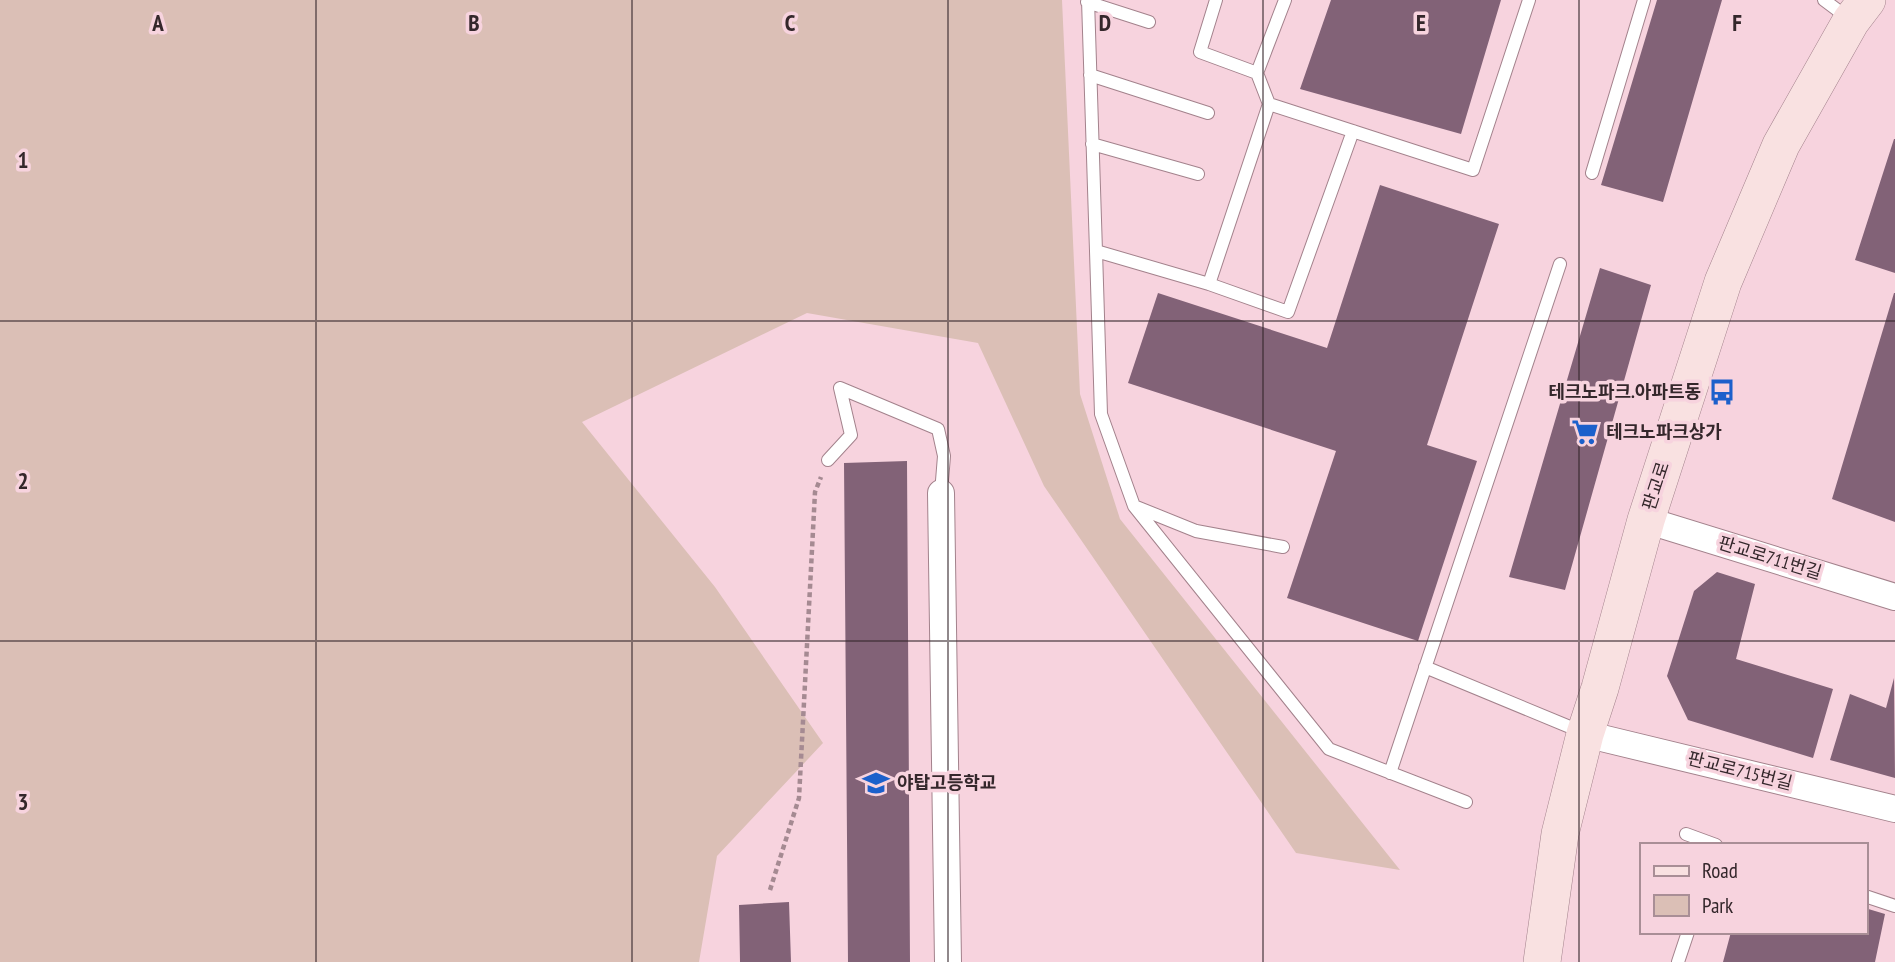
<svg xmlns="http://www.w3.org/2000/svg" width="1895" height="962" font-family="'PT Sans Narrow','Noto Sans KR',sans-serif">
<style>
.green{fill:#dbbfb6}
.building{fill:#826277}
.lines{fill:none;stroke-linecap:round;stroke-linejoin:round}
.lane-casing{stroke:#a3828c;stroke-width:14}
.street-casing{stroke:#a3828c;stroke-width:28}
.secondary-casing{stroke:#a3828c;stroke-width:38}
.path{stroke:#a58a92;stroke-width:4.5;stroke-dasharray:5 3.5;stroke-linecap:butt}
.lane{stroke:#fff;stroke-width:12}
.street{stroke:#fff;stroke-width:26}
.secondary{stroke:#f9e1e1;stroke-width:37}
.grid{fill:none;stroke:#34272b;stroke-width:2;stroke-opacity:0.55}
.labels{text-anchor:middle;stroke-width:7;stroke-linejoin:round;paint-order:stroke}
.poi-label{font-size:18px;font-weight:bold;fill:#34272b;stroke:#f7d3de;text-anchor:start}
.street-label{font-size:18px;fill:#34272b;stroke:#f7d3de}
.grid-label{font-size:23px;text-anchor:middle;font-weight:bold;fill:#34272b;stroke:#f7d3de;stroke-width:7;stroke-linejoin:round;paint-order:stroke}
</style>
<rect width="100%" height="100%" fill="#f7d3de"/>
<path class="green" d="M0,0h1062l18,394 40,125 280,351 -104,-17 -252,-367 -66,-143 -171,-30 -225,109 133,165 108,156 -106,113 -18,106h-699z"/>
<path class="building" d="M1331,0h170l-40,134 -161,-45z
M1657,0h65l-59,202 -62,-17z
M1894,139h1v134l-40,-13z
M1380,185l119,39 -72,221 50,16 -59,180 -131,-43 49,-147 -208,-68 30,-90 169,55z
M1600,268l51,17 -86,305 -56,-13z
M1894,293h1v229l-63,-23z
M907,461l3,501h-62l-4,-499z
M1717,572l38,12 -19,75 97,30 -20,69 -125,-38 -21,-44 27,-85z
M1894,678l1,100 -65,-18 20,-66 36,14z
M789,902l2,60h-51l-1,-57z
M1865,908l20,6 -10,48h-152l8,-30h134z"/>
<g class="lines">
<g class="lane-casing">
<path id="lane" d="M1088,0l8,251
M1216,0l-16,52 57,21
M1824,0l24,18
M1087,2l62,20
M1090,75l118,38
M1269,104l-12,-31 28,-73
M1092,144l106,30
M1592,173l52,-173
M1209,284l79,28 65,-181
M840,388l98,41 6,27 -3,37
M828,460l23,-25 -11,-47
M1134,506l62,25 87,16
M1425,667l157,65
M1390,773l170,-509
M1466,802l-137,-53 -195,-243 -33,-92 -5,-163 113,33 60,-180 204,66 56,-170
M1686,834l30,11
M1865,896l30,10
M1678,962l10,-30"/>
</g>
<g class="street-casing">
<path id="street" d="M941,493l7,469
M1646,520l249,77
M1585,734l310,75"/>
</g>
<g class="secondary-casing">
<path id="secondary" d="M1542,962l18,-128 25,-100 15,-46 46,-168 77,-238 58,-137 70,-124 16,-21"/>
</g>
<path class="path" d="M770,890l29,-92 16,-306 6,-15"/>
<use href="#lane" class="lane"/>
<use href="#street" class="street"/>
<use href="#secondary" class="secondary"/>
</g>
<path class="grid" d="M316,0v962M632,0v962M948,0v962M1263,0v962M1579,0v962M0,321h1895M0,641h1895"/>
<defs>
<g id="bus-bare" transform="scale(2.1)"><path d="M-5-6H5V4H4V6H2V4H-2V6H-4V4H-5ZM-3.5-4V0h7V-4ZM-3.5 1.2v1.5H-2V1.2ZM2 1.2v1.5H3.5V1.2Z" fill="#1c60cb" stroke="#f7d3de" stroke-width="2.5" paint-order="stroke"/></g>
<g id="supermarket-bare" transform="scale(2.1)"><path d="M-6-5.5h2.5l.6 2H6L4.5 2H-2.5L-4.4-4H-6ZM-1.5 3.2a1.3 1.3 0 1 0 .1 0ZM3 3.2a1.3 1.3 0 1 0 .1 0Z" fill="#1c60cb" stroke="#f7d3de" stroke-width="2.5" paint-order="stroke"/></g>
<g id="school-bare" transform="scale(2.1)"><path d="M0-5L7-2L0 1L-7-2ZM-4 1L0 2.5L4 1V4Q0 6-4 4Z" fill="#1c60cb" stroke="#f7d3de" stroke-width="2.5" paint-order="stroke"/></g>
</defs>
<g fill-rule="evenodd">
<use href="#bus-bare" x="1722" y="392"/>
<use href="#supermarket-bare" x="1585" y="432"/>
<use href="#school-bare" x="876" y="783"/>
</g>
<g class="labels">
<g class="poi-label">
<text x="1701" y="398" text-anchor="end">테크노파크.아파트동</text>
<text x="1606" y="438">테크노파크상가</text>
<text x="897" y="789">야탑고등학교</text>
</g>
<g class="street-label">
<text transform="translate(1656 486) rotate(-72)" y="6">판교로</text>
<text transform="translate(1770 558) rotate(17)" y="6">판교로711번길</text>
<text transform="translate(1740 771) rotate(14)" y="6">판교로715번길</text>
</g>
</g>
<g class="grid-label">
<text x="158" y="31">A</text>
<text x="474" y="31">B</text>
<text x="790" y="31">C</text>
<text x="1105" y="31">D</text>
<text x="1421" y="31">E</text>
<text x="1737" y="31">F</text>
<text x="23" y="168">1</text>
<text x="23" y="489">2</text>
<text x="23" y="810">3</text>
</g>
<rect x="1640" y="843" width="228" height="91" fill="#f7d3de" stroke="#a98e96" stroke-width="2"/>
<rect x="1654" y="866" width="35" height="10" fill="#f9e1e1" stroke="#a98e96" stroke-width="2"/>
<text x="1702" y="878" font-size="21" fill="#34272b">Road</text>
<rect x="1654" y="895" width="35" height="21" fill="#dbbfb6" stroke="#a98e96" stroke-width="2"/>
<text x="1702" y="913" font-size="21" fill="#34272b">Park</text>
</svg>
